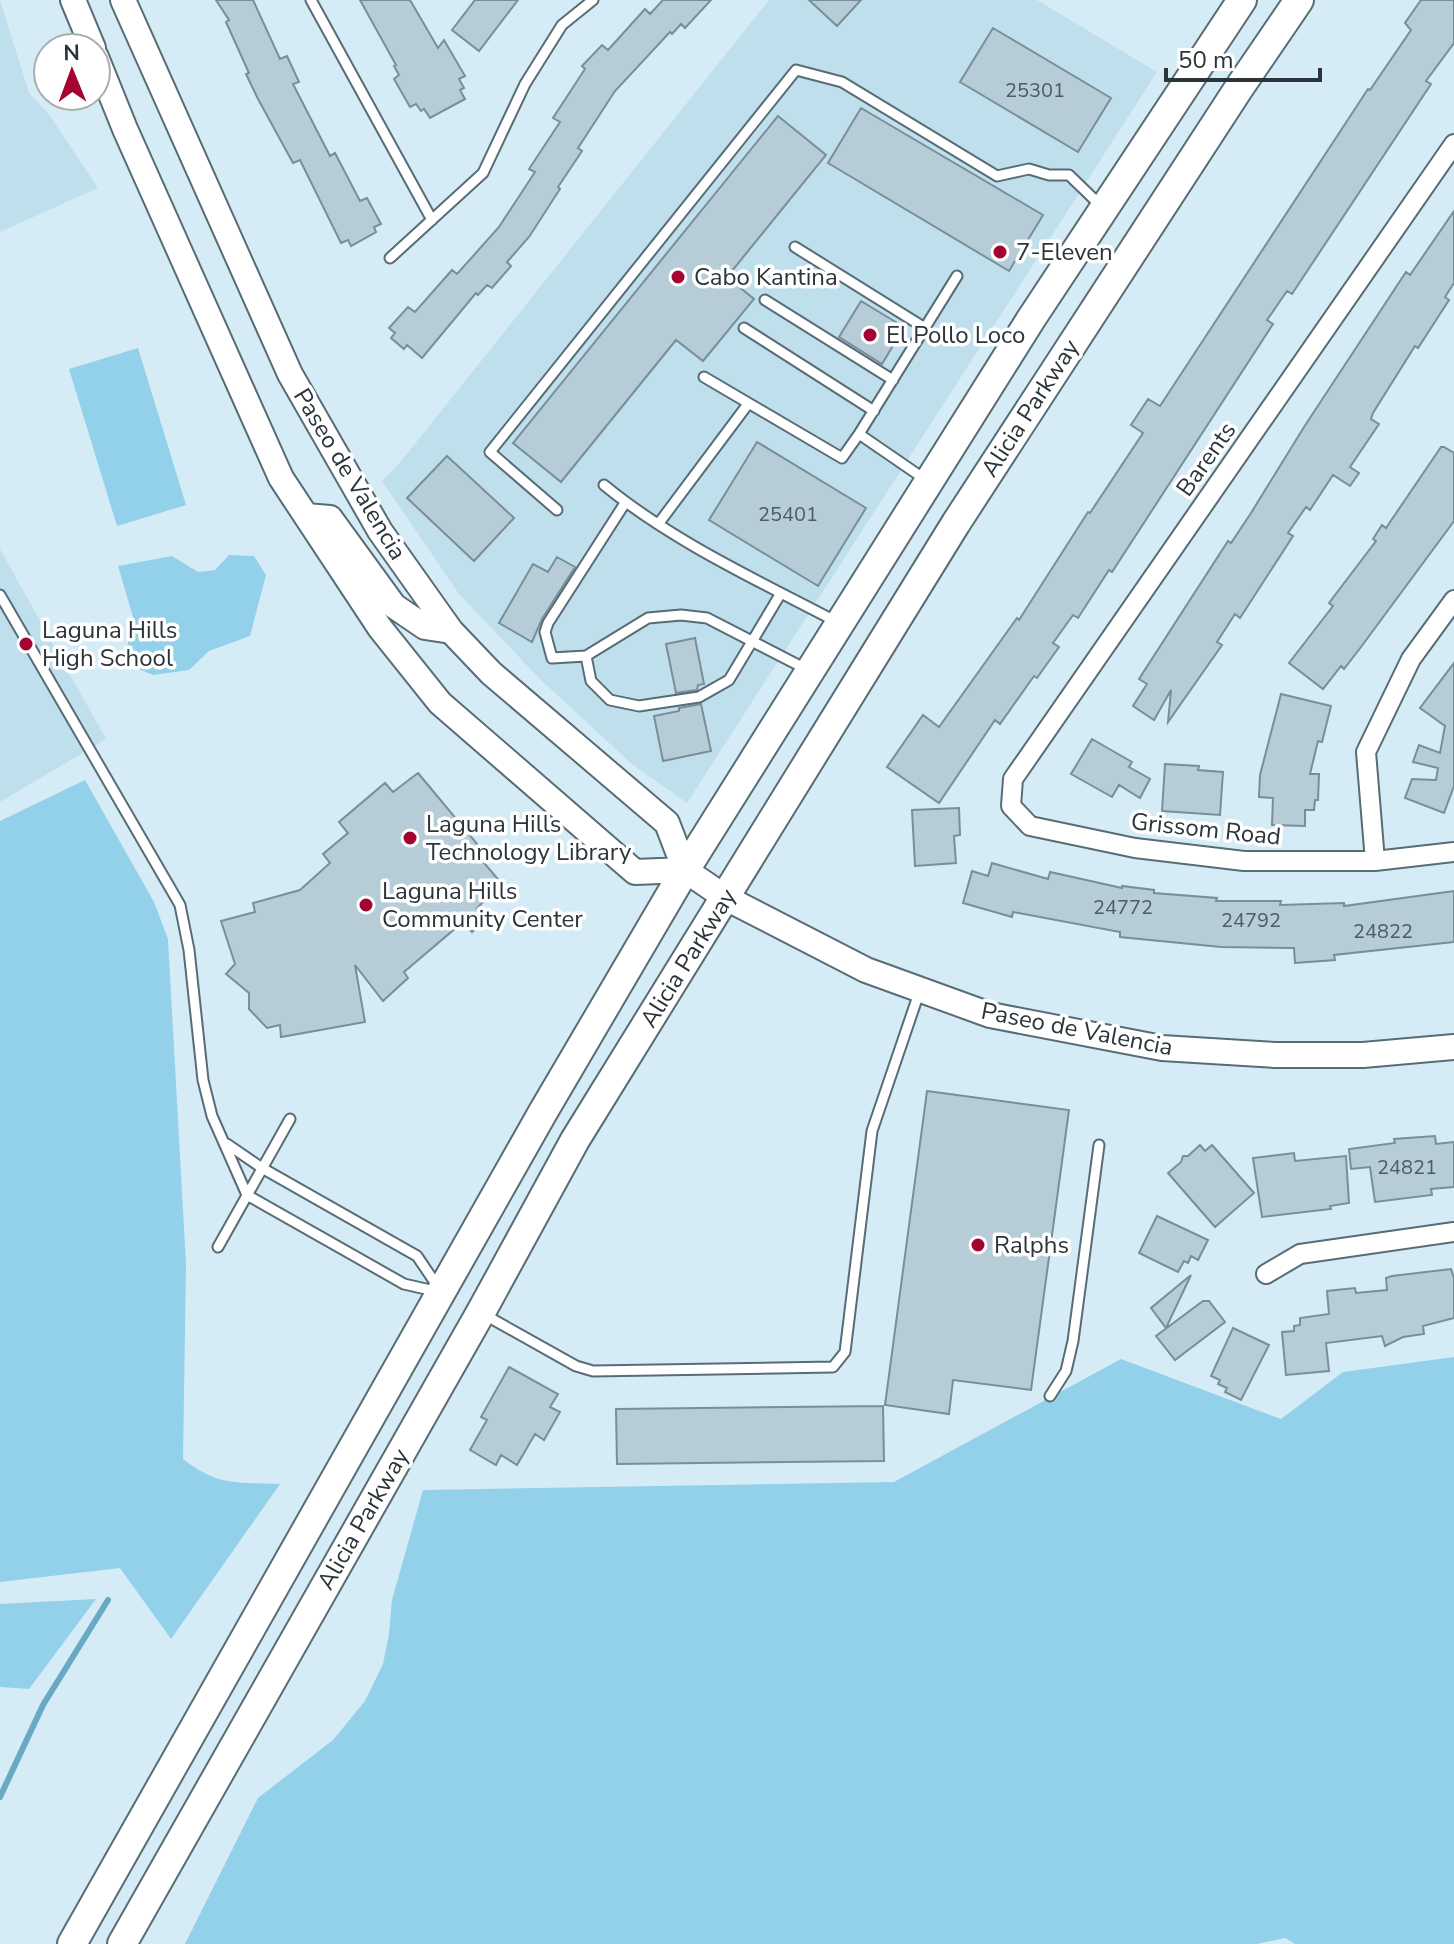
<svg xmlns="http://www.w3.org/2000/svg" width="1454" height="1944" font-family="'Nunito Sans',sans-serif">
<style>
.built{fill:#c0dfec}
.green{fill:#93d0ea}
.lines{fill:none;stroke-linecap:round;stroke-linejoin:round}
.stream{stroke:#68a9c4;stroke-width:6}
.building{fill:#b6cdd7;stroke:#798e98;stroke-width:2}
.lane-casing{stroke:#586c75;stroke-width:13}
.street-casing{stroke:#586c75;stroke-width:22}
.secondary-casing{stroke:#586c75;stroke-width:28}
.primary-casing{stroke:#586c75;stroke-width:32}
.lane{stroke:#fff;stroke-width:9}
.street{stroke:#fff;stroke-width:18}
.secondary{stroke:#fff;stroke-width:24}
.primary{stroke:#fff;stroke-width:28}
.poi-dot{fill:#a30432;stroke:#fff;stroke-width:3}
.labels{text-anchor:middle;stroke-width:7;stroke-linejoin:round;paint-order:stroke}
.number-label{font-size:20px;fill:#4e5a60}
.poi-label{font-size:24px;fill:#2b3438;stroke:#fff;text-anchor:start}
.street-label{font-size:24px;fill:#2b3438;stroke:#fff}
</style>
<rect width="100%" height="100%" fill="#d5ecf7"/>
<path class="built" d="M0,0l29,93 19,20 50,75 -98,44z
M769,0h268l120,72 -470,731 -54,-38 -92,-85 -82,-86 -77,-113 20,-21z
M0,549l106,190 -106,63z"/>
<path class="green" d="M138,348l48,157 -69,21 -48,-157z
M229,555l25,1 12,19 -16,61 -41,15 -20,19 -36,5 -29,-12 9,-46 -15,-51 54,-10 26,16 17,-2z
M85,780l69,122 14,37 18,325 -3,195c36,28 54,23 97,25l-109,155 -51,-71 -120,14v-761z
M1454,1357v587h-159l-10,-6 -28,6h-1072l73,-146 75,-58 32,-39 18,-37 6,-30 3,-34 31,-110 471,-8 227,-123 160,60 62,-47z
M96,1599l-67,90 -29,-2v-83z"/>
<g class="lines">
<path class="stream" d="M0,1797l43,-92 65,-105"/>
</g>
<path class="building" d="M216,0h37l27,59 7,-3 12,26 -6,2 37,72 5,-3 25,48 7,-3 14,26 -7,3 2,5 -25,14 -3,-6 -7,3 -41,-83 -7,3 -35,-64 -12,-25 3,-1 -23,-51 3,-2z
M360,0h50l28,48 6,-8 21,36 -6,3 5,9 -4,2 5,9 -35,19 -6,-9 -3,2 -5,-7 -6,3 -16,-28 5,-4 -5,-9 2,-1z
M475,0h43l-39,51 -27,-21z
M663,0h48l-26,28 -4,-4 -9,10 -2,-2 -55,59 -37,57 4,3 -24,36 2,2 -31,48 -22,25 4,4 -19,22 -5,-3 -9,10 -2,-2 -54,65 -15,-13 -3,4 -13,-11 4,-5 -6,-5 19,-21 7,5 37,-42 5,4 42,-47 36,-55 -6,-3 31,-47 -7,-4 32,-49 -3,-3 20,-21 6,5 37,-41 5,5z
M809,0h52l-24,26z
M1421,0h33v43l-28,38 5,3 -139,210 -5,-3 -20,29 6,4 -161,248 -3,-2 -31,48 -5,-3 -20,28 6,4 -22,31 -3,-2 -34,48 -5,-4 -56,83 -52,-36 36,-52 16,12 78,-109 2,2 69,-108 2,1 53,-80 -12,-8 17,-26 12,7 208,-317 2,1 41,-60 -6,-7z
M993,28l118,70 -33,54 -118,-70z
M861,108l182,107 -34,56 -181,-108z
M778,116l48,39 -99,122 27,22 -51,62 -27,-21 -115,142 -48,-39z
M1454,211v72l-9,14 4,3 -31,48 -3,-2 -42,67 -2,6 8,5 -29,43 9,6 -9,13 -17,-11 -23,35 -4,-3 -18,26 5,3 -53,82 -5,-4 -18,28 5,3 -54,77 3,-32 -17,30 -21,-14 14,-22 -8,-5 89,-138 3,2 20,-30 53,-86 102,-155 4,3z
M861,301l43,26 -22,37 -43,-27z
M757,442l109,66 -48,78 -109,-66z
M1441,447h3l10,6v68l-93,126 -17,22 -3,-3 -18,23 -34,-26 44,-57 -4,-3 47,-62 -3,-2 9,-14 4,3z
M447,456l67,62 -40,43 -67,-63z
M557,557l18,10 -33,52 -10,23 -33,-19 34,-59 15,8z
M695,638l9,46 -6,1 -1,5 -21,3 -10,-49z
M1454,663v123l-10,27 -39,-15 7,-19 24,1 2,-12 -25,-6 6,-17 21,8 5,-27 -25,-18z
M1281,694l50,12 -9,36 -4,-1 -8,33h9l-1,26h-3l-1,10h-9v16l-33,-1 1,-27 -14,-1 1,-22z
M701,704l10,47 -48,10 -9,-45 25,-5v-3z
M1092,739l40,23 -3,5 21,12 -10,19 -21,-13 -7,12 -41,-23z
M1165,764l34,2 -1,4 25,2 -3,43 -58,-4z
M418,773l65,78 -4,6 23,27 -25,24 10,10 -15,14 -9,-10 -59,50 4,6 -25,23 -28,-36 10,57 -84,15 -1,-12 -13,3 -18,-19v-16l-23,-19 9,-10 -14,-43 34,-9 -2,-9 47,-13 30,-27 -7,-9 25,-21 -9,-11 46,-39 8,9z
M959,808l1,27 -6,1 2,27 -41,3 -3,-56z
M992,863l56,16 2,-7 72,16v-2l32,4v3l63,5 -1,3h65l-1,4 64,-2v3l110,-15v51l-120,13 1,5 -40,3 -1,-15 -73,-1 -101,-10v-5l-107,-20 -1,5 -49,-14 9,-32 16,5z
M927,1091l142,19 -38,280 -78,-10 -4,34 -64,-9z
M1435,1136l1,8 18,-2v45l-23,2 1,6 -57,7 -5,-35 -19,2 -2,-20 46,-6 -1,-4z
M1200,1145l5,6 7,-6 42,48 -39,34 -47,-54 13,-11 2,-6h5z
M1294,1153l1,8 51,-5 3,47 -19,3 1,3 -69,8 -9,-59z
M1157,1216l51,24 -10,20 -7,-4 -3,7 -4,-2 -6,11 -39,-19z
M1451,1269l3,9v40l-31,8 1,8 -21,3 -18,9 -3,-10 -56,7 3,28 -43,4 -4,-43 12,-1v-5l6,-1v-7l29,-4 -2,-23 28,-3 1,5 31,-3 -1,-12 6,-2z
M1191,1275l-25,53 -15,-20z
M1203,1301h6l16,21 -50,38 -19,-24z
M1233,1328l36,17 -28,55 -16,-8 2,-4 -9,-4 2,-4 -9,-4z
M509,1367l49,27 -8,13 10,5 -16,28 -9,-6 -18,31 -16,-10 -5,10 -26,-15 17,-30 -6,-3z
M883,1406l1,55 -267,3 -1,-55z"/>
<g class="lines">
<g class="lane-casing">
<path id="lane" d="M311,0l121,220
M795,247l130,81
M390,258l93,-85 42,-89 37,-59 31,-25
M765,300l128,80
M744,328l130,83
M704,377l138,81 17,-24 67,46
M859,434l98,-158
M604,485c68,56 155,96 233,137
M625,503l-77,120 -3,9 7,26 34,-2 62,-38 33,-3 26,3 99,51
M557,510l-67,-58 306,-382 46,12 155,94 32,-7 20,6h20l31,30
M659,523l89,-119
M0,595l180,310 9,45 14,130 9,36 35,79 157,89 35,8
M586,656l5,25 19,19 29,6 60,-9 30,-17 52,-87
M227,1144l35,24 155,88 21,31
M218,1247l72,-128
M485,1315l91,51 17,5 240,-4 12,-15 27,-221 48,-141
M1050,1396l16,-25 7,-30 26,-196"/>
</g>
<g class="street-casing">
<path id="street" d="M1454,144l-441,635 -2,27 19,20 105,22 109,13h131l79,-9
M1375,861l-9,-109 45,-93 43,-59
M1266,1274l34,-20 154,-22"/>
</g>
<g class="secondary-casing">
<path id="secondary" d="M73,0l20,48
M123,0l167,374 90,157 71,100 40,42 176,150 18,47 41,28 140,72 124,45 172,33 113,7h88l91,-8
M96,57l29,72 156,349 99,150 60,75 195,169 50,-2
M306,516l24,2 64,88 31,21 26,4"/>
</g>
<g class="primary-casing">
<path id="primary" d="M72,1944l471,-832 142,-242 346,-551 211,-319
M122,1944l359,-632 94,-172 381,-617 283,-435 60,-88"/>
</g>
<use href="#lane" class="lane"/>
<use href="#street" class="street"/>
<use href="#secondary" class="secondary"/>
<use href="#primary" class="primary"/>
</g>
<g class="poi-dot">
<circle cx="1000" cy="252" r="8"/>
<circle cx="678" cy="277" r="8"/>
<circle cx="870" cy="335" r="8"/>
<circle cx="26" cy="644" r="8"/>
<circle cx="410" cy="838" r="8"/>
<circle cx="366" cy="905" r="8"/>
<circle cx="978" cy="1245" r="8"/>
</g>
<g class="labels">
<g class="number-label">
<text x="1035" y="97">25301</text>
<text x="788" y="521">25401</text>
<text x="1123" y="914">24772</text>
<text x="1251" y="927">24792</text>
<text x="1383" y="938">24822</text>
<text x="1407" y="1174">24821</text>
</g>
<g class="poi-label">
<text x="1016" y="260">7-Eleven</text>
<text x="694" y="285">Cabo Kantina</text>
<text x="886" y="343">El Pollo Loco</text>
<text x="42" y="638">Laguna Hills<tspan x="42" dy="28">High School</tspan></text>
<text x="426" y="832">Laguna Hills<tspan x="426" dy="28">Technology Library</tspan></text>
<text x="382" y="899">Laguna Hills<tspan x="382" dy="28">Community Center</tspan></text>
<text x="994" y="1253">Ralphs</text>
</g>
<g class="street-label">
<text transform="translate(1030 408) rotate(-57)" y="8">Alicia Parkway</text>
<text transform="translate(1206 459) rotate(-55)" y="8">Barents</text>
<text transform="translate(350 474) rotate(59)" y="8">Paseo de Valencia</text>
<text transform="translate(1206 829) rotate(6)" y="8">Grissom Road</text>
<text transform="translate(688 958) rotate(-58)" y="8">Alicia Parkway</text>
<text transform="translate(1077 1029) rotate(11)" y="8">Paseo de Valencia</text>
<text transform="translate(363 1519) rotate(-60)" y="8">Alicia Parkway</text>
</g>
</g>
<g transform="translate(72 72) rotate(359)"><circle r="38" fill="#ffffff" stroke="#aaaeaf" stroke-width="2"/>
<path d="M0-6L14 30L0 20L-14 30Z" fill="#a30432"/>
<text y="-12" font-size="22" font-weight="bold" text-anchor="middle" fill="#2b3438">N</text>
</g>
<path d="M1166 68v12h154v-12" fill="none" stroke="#2b3438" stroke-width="4"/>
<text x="1178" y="68" font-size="24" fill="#2b3438" stroke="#ffffff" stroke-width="6" paint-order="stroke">50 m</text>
</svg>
